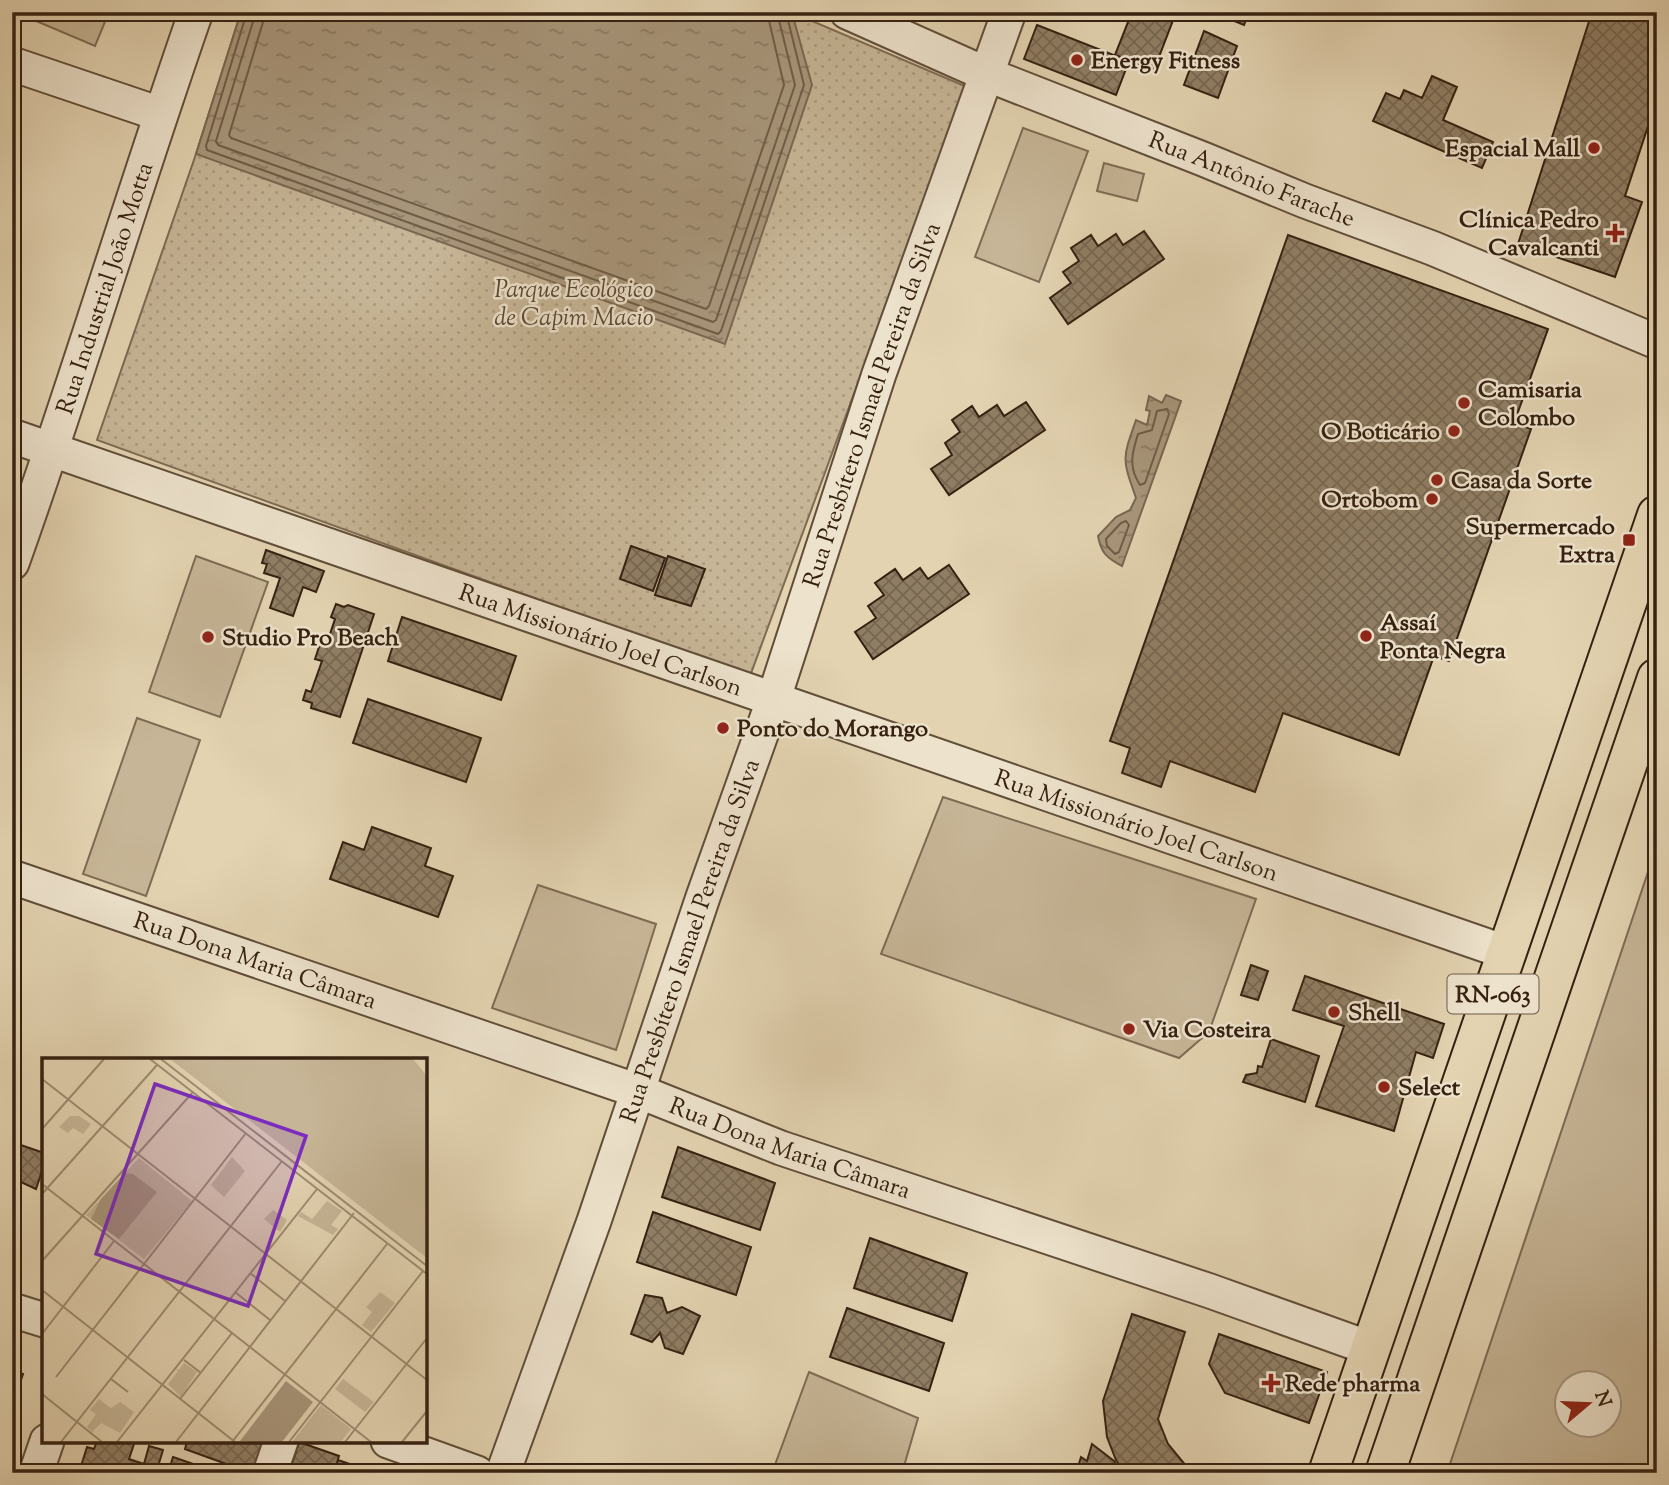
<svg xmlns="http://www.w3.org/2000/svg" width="1669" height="1485" font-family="'Sorts Mill Goudy',serif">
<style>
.grass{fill:#c6b596;stroke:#7e6b54;stroke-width:2;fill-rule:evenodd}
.park{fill:url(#park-dots);stroke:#7e6b54;stroke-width:2}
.water{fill:url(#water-ripples);stroke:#7a6751;stroke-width:2}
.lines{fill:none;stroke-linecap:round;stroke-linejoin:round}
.shore{stroke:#6f5c46;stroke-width:2}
.building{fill:url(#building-cross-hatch);stroke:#362111;stroke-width:2}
.minor-casing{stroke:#614e39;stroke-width:37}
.major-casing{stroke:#362111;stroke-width:42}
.minor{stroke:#ede2cc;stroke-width:33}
.major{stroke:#e3d3b1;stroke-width:38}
.poi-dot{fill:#8f2418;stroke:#ede2cc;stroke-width:2.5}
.labels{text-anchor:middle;stroke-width:5;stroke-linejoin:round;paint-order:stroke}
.shield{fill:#ede2cc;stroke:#6d5b49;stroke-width:2}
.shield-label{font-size:23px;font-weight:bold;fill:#362111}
.poi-label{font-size:24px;font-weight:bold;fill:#362111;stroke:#ede2cc;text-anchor:start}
.street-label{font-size:24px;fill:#362111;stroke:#ede2cc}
.park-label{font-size:24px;font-style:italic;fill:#5a4632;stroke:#ede2cc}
.inset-road{fill:none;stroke:#9e8c71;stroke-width:2}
.view{fill:#7b2cbf;fill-opacity:0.15;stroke:#7b2cbf;stroke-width:3.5}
.inset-edge{fill:none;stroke:#362111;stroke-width:3.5}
</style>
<defs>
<pattern id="park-dots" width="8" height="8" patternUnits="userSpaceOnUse" patternTransform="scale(1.75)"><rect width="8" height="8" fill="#c6b596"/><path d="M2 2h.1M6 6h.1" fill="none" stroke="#ab9b80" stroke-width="1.8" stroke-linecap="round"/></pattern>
<pattern id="water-ripples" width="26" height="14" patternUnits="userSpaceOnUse" patternTransform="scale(1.75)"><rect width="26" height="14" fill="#a8967b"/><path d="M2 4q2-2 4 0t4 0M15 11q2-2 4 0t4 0" fill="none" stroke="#8a7a63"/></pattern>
<pattern id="building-cross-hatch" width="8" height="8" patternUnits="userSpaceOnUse" patternTransform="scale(1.75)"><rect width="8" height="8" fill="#907e64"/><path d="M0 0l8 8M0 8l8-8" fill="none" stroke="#766751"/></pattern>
</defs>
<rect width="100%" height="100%" fill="#e3d3b1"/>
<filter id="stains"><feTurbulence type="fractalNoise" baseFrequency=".00286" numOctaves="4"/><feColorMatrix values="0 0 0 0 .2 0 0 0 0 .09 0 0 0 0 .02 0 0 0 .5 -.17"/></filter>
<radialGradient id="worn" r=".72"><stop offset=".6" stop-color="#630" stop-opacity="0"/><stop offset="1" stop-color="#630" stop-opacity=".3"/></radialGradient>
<path class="grass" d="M15,12h94l-14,34z
M1023,128l65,23 -49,131 -64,-25z
M1104,163l40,11 -7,27 -40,-10z
M196,556l72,26 -48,135 -71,-25z
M137,718l63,22 -54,156 -63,-22z
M943,797l313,102 -47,133 -30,26 -298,-104z
M1657,845v628h-210zM1568,1384h42v42h-42z
M538,885l118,39 -40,126 -124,-42z
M809,1372l109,46 -16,55h-130z"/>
<path class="park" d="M241,12h550l176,75 -217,589 -653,-236 99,-286z"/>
<path class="water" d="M241,12l551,1 20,72 -87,259 -529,-190z
M1166,395l15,6 -59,165c-15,-8 -21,-13 -24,-30l18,-19 14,-7 6,-12c-14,-40 -14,-38 0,-78l11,5 3,-14 -4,-1 3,-14 13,7z"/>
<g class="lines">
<path class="shore" d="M247,12l-41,134 1,4 511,184 3,-3 83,-246 -18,-73
M256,12l-40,129 2,4 495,177 3,-2 79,-235 -18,-73
M266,12l-37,123 2,3 475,171 3,-3 75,-221 -17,-73
M1167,409l2,5 -24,69 -5,2c-12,-18 -8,-32 -2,-51l14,-4 5,-19z
M1126,521l3,4 -10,27 -4,2 -8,-8 -1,-7 15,-16z"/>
</g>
<path class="building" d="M1132,12h36l7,3 -21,55 -39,-15z
M1212,12h37l-5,13z
M1592,12h65v87l-32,97 17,6 -27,75 -97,-33z
M1037,25l92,36 -13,34 -92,-36z
M1204,31l33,15 -19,52 -34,-13z
M1432,76l25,11 -14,33 50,22 -11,26 -109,-47 13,-28 14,6 4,-9 18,8z
M1144,231l20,28 -96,65 -18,-26 21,-15 -8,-11 16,-11 -8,-13 20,-13 7,11 18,-12 7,11z
M1288,235l260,94 -34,94 17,6 -82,232 -15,-5 -35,99 -116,-42 -28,79 -85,-31 -9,26 -39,-14 8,-25 -20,-7z
M1026,402l19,28 -96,65 -18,-26 21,-14 -7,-12 15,-11 -8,-12 20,-14 7,11 18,-12 7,11z
M631,546l34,12 -12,33 -33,-12z
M266,550l58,21 -8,21 -13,-5 -10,29 -23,-8 10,-30 -16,-5 3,-9 -5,-1z
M668,556l37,13 -14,37 -36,-11z
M949,565l20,29 -96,65 -18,-27 21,-14 -8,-12 16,-11 -9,-12 20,-14 8,11 17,-12 8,11z
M336,604l8,3 4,-2 26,9 -34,103 -29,-9 1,-5 -9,-3 3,-10 5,2 11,-31 -7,-2 5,-15 6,2 9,-27 -4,-2z
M402,617l114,39 -15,44 -113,-39z
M368,699l113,39 -15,44 -113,-39z
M372,827l59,21 -6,18 28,10 -15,41 -108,-38 13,-37 21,8z
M1251,965l17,6 -10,29 -17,-5z
M1305,976l139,48 -11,34 -17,-6 -22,79 -78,-25 28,-80 -51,-16z
M1271,1039l48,17 -14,46 -62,-20 3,-7 11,-2 1,-7 4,1z
M12,1142l32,11v12l-8,24 -17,-8 -7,2z
M678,1147l97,36 -15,47 -98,-33z
M653,1212l98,35 -15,48 -99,-33z
M870,1238l97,35 -15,48 -98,-33z
M645,1295l17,3 5,15 15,-6 18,9 -17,38 -18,-6 -5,-15 -8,9 -21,-8z
M847,1308l97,35 -15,48 -99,-34z
M1132,1314l53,18 -27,87 10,25 24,29h-67l-9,-13 -9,-23 -4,-36z
M1219,1334l108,38 -18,51 -84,-30 -16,-29z
M12,1371l11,3 -10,30 -1,-1z
M97,1441h38l-6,18 15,5 5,-18 14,4 -7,23h-53l-22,-7 6,-19 7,2z
M187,1441h75l3,2 -10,30h-4l-66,-24z
M299,1442l40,14 -5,17h-45z
M1092,1444l22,17 5,8 -1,4h-42l5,-16 6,4z
M173,1457l46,16h-51z
M338,1460l38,13h-42z"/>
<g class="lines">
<g class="minor-casing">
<g id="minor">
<path id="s1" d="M847,12l139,62 217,85 102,42 127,47 225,94"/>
<path d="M12,64l148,50"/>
<path id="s2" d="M12,436c499,172 997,346 1496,517"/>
<path id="s3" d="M12,563c65,-182 120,-368 184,-551"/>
<path id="s4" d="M12,877l626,214 143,57 429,143 162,58"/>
<path d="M12,1310l32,10"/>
<path d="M388,1441l89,32"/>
<path d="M36,1473l11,-32"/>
<path d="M270,1473l11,-32"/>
<path id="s5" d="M503,1473l91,-252 109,-324 70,-196 106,-327 130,-362"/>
</g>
</g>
<g class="major-casing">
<path id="major" d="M1328,1473l329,-958
M1385,1473c90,-266 181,-530 272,-795"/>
</g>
<use href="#minor" class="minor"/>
<use href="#major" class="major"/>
</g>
<g class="poi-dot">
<circle cx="1077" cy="60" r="7"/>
<circle cx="1594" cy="148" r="7"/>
<path d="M1611.5 222.5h7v7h7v7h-7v7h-7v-7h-7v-7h7z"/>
<circle cx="1464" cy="403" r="7"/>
<circle cx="1454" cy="431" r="7"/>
<circle cx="1437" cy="480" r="7"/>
<circle cx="1432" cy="499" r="7"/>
<rect x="1622" y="533" width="14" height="14" rx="3.5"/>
<circle cx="1366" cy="636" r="7"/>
<circle cx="208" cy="637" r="7"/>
<circle cx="723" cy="728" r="7"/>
<circle cx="1334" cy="1012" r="7"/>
<circle cx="1129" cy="1029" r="7"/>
<circle cx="1384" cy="1087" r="7"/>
<path d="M1267.5 1372.5h7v7h7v7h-7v7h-7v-7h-7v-7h7z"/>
</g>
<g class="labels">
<rect class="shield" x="1447.5" y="974.5" width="91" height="39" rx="5"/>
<g class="shield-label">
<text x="1493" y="1002">RN-063</text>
</g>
<g class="poi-label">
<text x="1091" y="68">Energy Fitness</text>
<text x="1580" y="156" text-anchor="end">Espacial Mall</text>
<text x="1599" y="227" text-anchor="end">Clínica Pedro<tspan x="1599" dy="28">Cavalcanti</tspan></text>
<text x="1478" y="397">Camisaria<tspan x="1478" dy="28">Colombo</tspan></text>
<text x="1440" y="439" text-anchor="end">O Boticário</text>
<text x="1451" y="488">Casa da Sorte</text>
<text x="1418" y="507" text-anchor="end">Ortobom</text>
<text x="1615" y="534" text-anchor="end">Supermercado<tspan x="1615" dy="28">Extra</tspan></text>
<text x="1380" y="630">Assaí<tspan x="1380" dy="28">Ponta Negra</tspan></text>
<text x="222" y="645">Studio Pro Beach</text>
<text x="737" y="736">Ponto do Morango</text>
<text x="1348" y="1020">Shell</text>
<text x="1143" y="1037">Via Costeira</text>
<text x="1398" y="1095">Select</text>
<text x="1285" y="1391">Rede pharma</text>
</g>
<g class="street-label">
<text dy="8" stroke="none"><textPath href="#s1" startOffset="438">Rua Antônio Farache</textPath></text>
<text dy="8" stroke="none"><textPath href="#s3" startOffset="290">Rua Industrial João Motta</textPath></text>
<text dy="8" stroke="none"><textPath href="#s5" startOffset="1130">Rua Presbítero Ismael Pereira da Silva</textPath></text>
<text dy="8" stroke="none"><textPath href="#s2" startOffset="623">Rua Missionário Joel Carlson</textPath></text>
<text dy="8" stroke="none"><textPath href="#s2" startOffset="1190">Rua Missionário Joel Carlson</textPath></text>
<text dy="8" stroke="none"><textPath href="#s5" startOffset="564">Rua Presbítero Ismael Pereira da Silva</textPath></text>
<text dy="8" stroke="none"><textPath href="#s4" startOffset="257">Rua Dona Maria Câmara</textPath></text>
<text dy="8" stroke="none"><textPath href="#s4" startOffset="824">Rua Dona Maria Câmara</textPath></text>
</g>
<g class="park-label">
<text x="574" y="297">Parque Ecológico<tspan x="574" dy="28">de Capim Macio</tspan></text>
</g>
</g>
<g transform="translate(42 1058)">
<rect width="385" height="385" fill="#e3d3b1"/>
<path d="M128,1h243l14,17v182zM28,58h9l12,8 -8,10 -10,-6 -5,5 -9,-6zM190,99l13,14 -21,26 -13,-12zM285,143l15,10 -11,14 7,4 -5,6 -35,-19 3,-4 11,7zM231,152l14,10 -7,12 -16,-13zM338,234l15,11 -24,29 -9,-7 10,-13 -6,-5zM301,321l31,23 -9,10 -30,-23zM57,341l12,9 9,-6 14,10 -14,21 -19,-10 -9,9 -5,-5 9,-13 -6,-4z" fill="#c6b596"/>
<path d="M97,100l53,43 -48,58 -58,-44zM142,305l13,9 -16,25 -13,-13 10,-13 -4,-3 5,2zM279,347l30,24 -10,13h-49z" fill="#c6b596"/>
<path d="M83,115l8,1 24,18 -38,47 -28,-20 10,-20zM244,323l27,21 -31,40 -42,-1z" fill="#a8967b"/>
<path class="inset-road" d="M108,1l277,215M119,1l266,207M0,21l385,301M0,71l62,-70M0,126l329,258M0,136l115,-129M0,203l151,-169M208,215l35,28M0,232l193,152M193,234l35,28M0,276l72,-93M142,302l17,13M14,319l190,-244M69,321l17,13M0,336l60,48M138,341l52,-66M19,384l221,-281M75,384l200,-253M134,384l178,-229M190,384l155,-198M247,384l134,-171M303,384l82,-104M360,384l25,-31"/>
<path class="view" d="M113,26l151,52 -58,170 -152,-52z"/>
<rect width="385" height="385" class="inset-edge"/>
</g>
<rect width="1669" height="1485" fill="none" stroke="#e3d3b1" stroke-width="42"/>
<rect x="14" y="14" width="1641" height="1457" fill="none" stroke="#362111" stroke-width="3.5"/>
<rect x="21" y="21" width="1627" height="1443" fill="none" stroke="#362111" stroke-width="2"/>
<g transform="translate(1588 1404) rotate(71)"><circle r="33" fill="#ede2cc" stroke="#a49581" stroke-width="2"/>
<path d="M0-5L12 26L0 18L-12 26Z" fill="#8f2418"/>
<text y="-10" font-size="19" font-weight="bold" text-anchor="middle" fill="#362111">N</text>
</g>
<rect width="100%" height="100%" filter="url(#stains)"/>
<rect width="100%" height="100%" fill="url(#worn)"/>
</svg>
